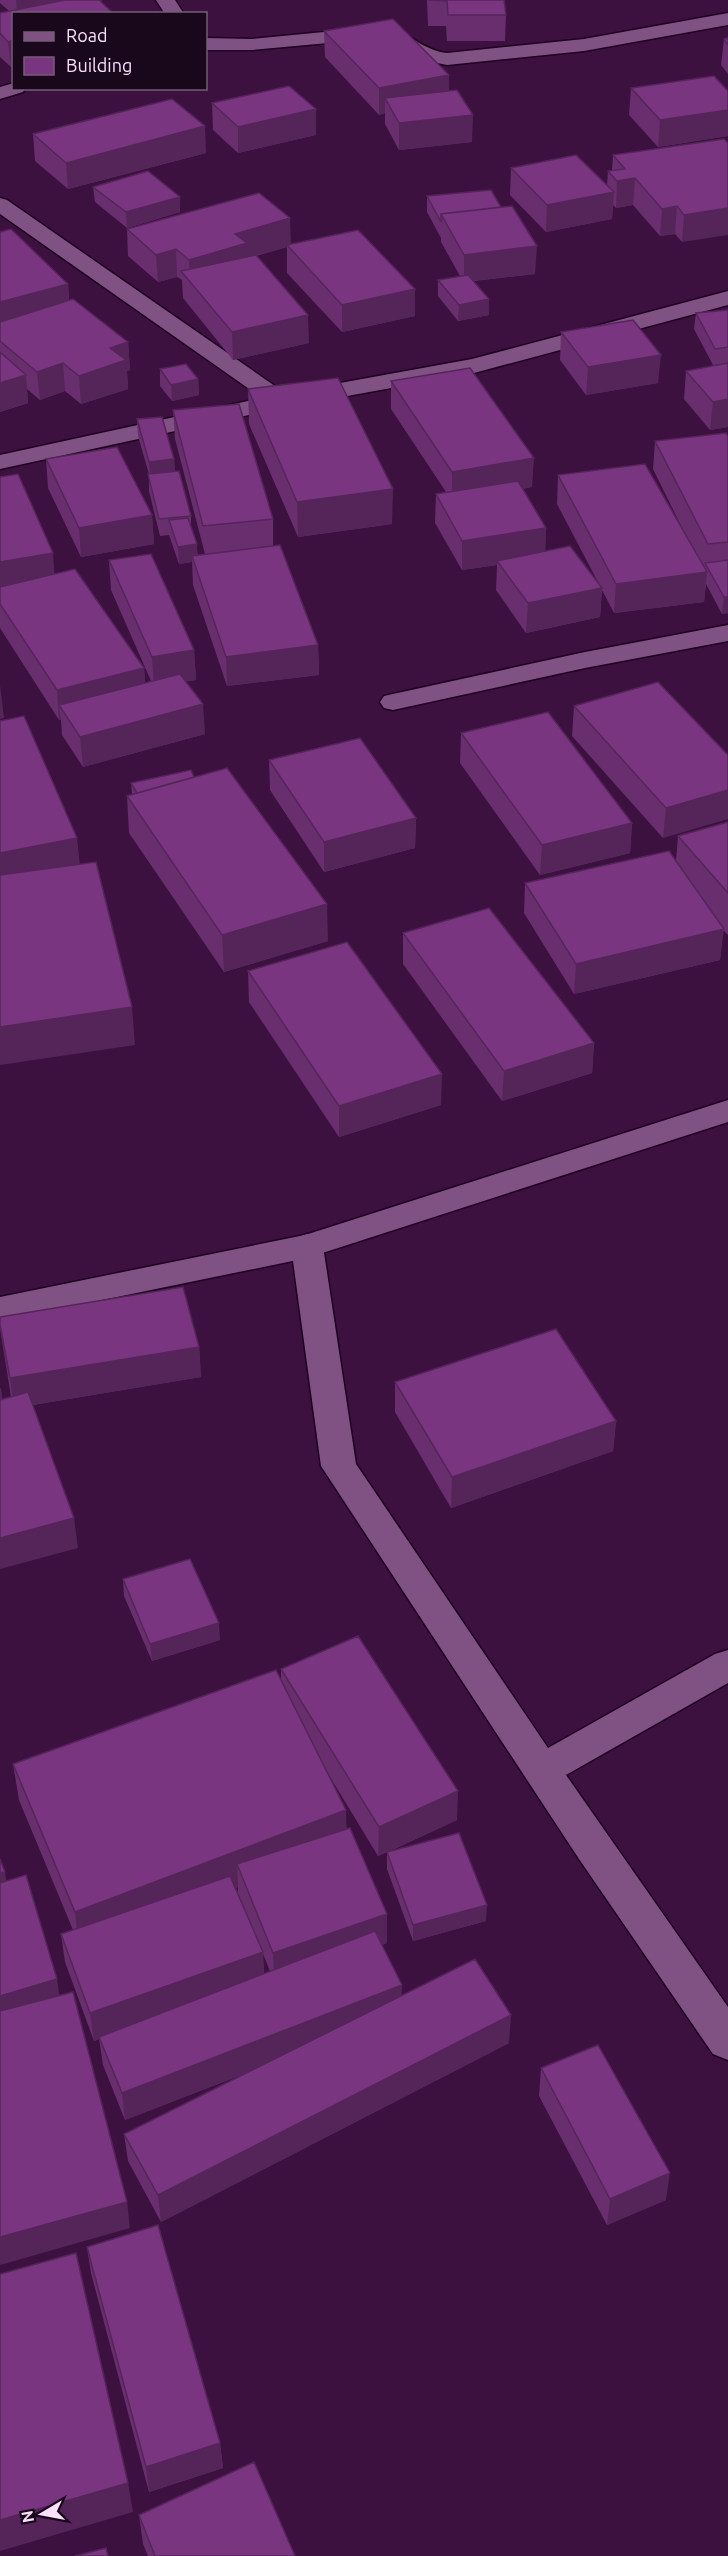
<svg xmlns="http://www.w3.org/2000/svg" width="728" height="2556" font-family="Ubuntu,sans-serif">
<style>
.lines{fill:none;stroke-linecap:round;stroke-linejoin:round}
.minor-casing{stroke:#1e0121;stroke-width:3}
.tertiary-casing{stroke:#1e0121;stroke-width:3}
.minor{fill:#805183;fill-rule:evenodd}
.tertiary{fill:#805183;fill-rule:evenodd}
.wall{fill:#692e6e;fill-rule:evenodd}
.shaded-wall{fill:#55255a}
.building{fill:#7a3580;stroke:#55255a;stroke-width:1.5}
</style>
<rect width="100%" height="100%" fill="#3c113f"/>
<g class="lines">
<g class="minor-casing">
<path id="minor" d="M156,0h19l9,14h-19z
M728,13v12l-144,26 -137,14 -25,-5 -39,-22 -131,12h-46v-12l46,1 134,-13c22,6 38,25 61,27l137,-14z
M14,83v5h12l-3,4 -23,7v-12z
M0,198l7,2 278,193 187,-34 256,-68v14l-254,68 -193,35 -281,61v-14l262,-57 -262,-184z
M728,625v16l-143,27 -192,42 -9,-2 -4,-6 4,-6 9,-2 192,-42z
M307,1234l12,4 4,8 33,218 192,284 167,-94 13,-4v33l-162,92 162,232v53l-15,-6 -134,-195 -258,-393 -30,-220 4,-8z"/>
</g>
<g class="tertiary-casing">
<path id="tertiary" d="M728,1100v22l-421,136 -307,63v-24l305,-62z"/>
</g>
<use href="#minor" class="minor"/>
<use href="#tertiary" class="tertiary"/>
</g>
<path class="wall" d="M0,0h102l-91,67 -11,-10v-44l9,-2 -9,-8z
M427,0h77l2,15 -1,26h-58l-1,-15h-18z
M324,31l125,44v16l23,51 -73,8 -14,-26v-11l-6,2 -54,-58z
M728,38v36l-7,-9 3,-26z
M631,88l97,3v45l-70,11 -29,-32z
M212,103l104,6v26l-78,18 -25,-23z
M33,134l173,19 -138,36 -33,-28z
M728,143l-46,99 -7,-8 -15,2 -27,-31 -17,3 -3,-3 -1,14 -66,13 -36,-37 1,-27 96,18 1,-15 4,-1 1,-15z
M93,187l87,25 -53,16 -32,-26z
M427,196l108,78 -61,7 15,18v16l-31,6 -20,-25v-16l22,-4 -19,-34v-4l-14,-26z
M127,229l164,15 124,72 -73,16 -55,-59v-26l-31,9 53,87 -76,17 -50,-62 -1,-18 -5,-3 -19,5 -30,-26z
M0,232l68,52 1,16 59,42 2,28 -3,1 1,18 -47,15 -16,-13 -25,9 -13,-11 1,14 -28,9z
M728,310v117l-18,3 -26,-31 2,-28 36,-7 -9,1 -19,-36 2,-16z
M561,332l97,51 -72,12 -26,-35z
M160,369l38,10 1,16 -27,6 -12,-15z
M391,381l141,106 -10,2 24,39 -1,23 54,33 -42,-80 1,-29 128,61 -33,-67 2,-28 73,-5v177l-6,1 -16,-30 -2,18 -90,11 -12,-23 -2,27 -74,16 -30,-43 1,-25 -35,5 -27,-47 1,-29 10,-2 -55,-83z
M248,389l144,135 -94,13 -49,-113z
M173,410l100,109v27l45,99 1,30 -92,11 -34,-101 -1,-23 -13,2 -10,-29 -9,1 -11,-45v-17l-11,-38 -1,-17 37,40 1,13 16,44v12l7,27 7,-1 -30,-115z
M46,459l106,56 2,29 -73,13 -33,-69z
M0,477l54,97 90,94 1,15 6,-2 -40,-91 -2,-30 85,90 2,30 -10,1 19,53 -122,33 -21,-32 -1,-15h-2l-59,-92z
M574,706l154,49 -65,83 -91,-102z
M461,733l171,90 -2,30 -90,22 -80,-112z
M269,760l147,58 -1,30 -91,24 -54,-82z
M194,777l134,164 -104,31 -95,-139 -2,-37 5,-2 -1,-11z
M728,822v113l-5,-5 -3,30 -146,34 -50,-81 1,-30 151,-22 2,-25z
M403,933l191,110 -2,30 -90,28 -99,-137z
M248,971l193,134 -102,32 -90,-135z
M0,1317l199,30 2,30 -168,28 45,143 -75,-149 8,-2 -8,-50 -3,-19z
M395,1382l221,39 -3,30 -162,57 -56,-96z
M123,1579l97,61 -68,21 -28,-65z
M281,1669l176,151 -69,32 98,69 -73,20 -26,-72v-17l-9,4 -51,-84 60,171 -5,2 20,51 107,47 -348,179 -33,-61 -4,-27 125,-62 -124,48 -22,-55 -4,-26 -5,2 -29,-79 -4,-28 12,-4 -54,-130 -6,-36 268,-82zM238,1887v6l15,35 -17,-40zM263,1954l7,17 -6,3z
M541,2068l125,132 -59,25 -68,-129z
M87,2247l133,196 3,25 -74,24 -58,-219z
M139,2515l156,41h-147l-5,-12z"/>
<path class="shaded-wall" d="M16,0h86v2l-85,12z
M14,40v27h-3l-3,-25z
M449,75v27l-64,-4v15l-6,2v-27z
M316,109v26l-78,18v-26z
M728,110v26l-70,11 2,-27z
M473,115l-1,27 -73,8v-27z
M205,126l1,27 -138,36 -2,-26z
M635,178l-2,27 -17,3 1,-27z
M614,192l-2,27 -66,13 1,-27z
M180,197v15l-53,16 -1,-16z
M677,206l-2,28 -15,2 2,-27z
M728,208v27l-46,7 2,-27z
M290,218l1,28 -4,-1v2l-40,11 -57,23 -1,-21 46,-26z
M537,246l-2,28 -71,8v-27z
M176,249l1,28 -19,5 -2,-27z
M68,284l2,28 -70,19v-29z
M415,289v27l-73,16v-27z
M489,299v16l-31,6 1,-16z
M308,315l1,28 -76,17 -1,-28z
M128,342l2,28 -3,1 1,18 -47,15 -2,-28 31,-28z
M661,355l-3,28 -72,12 2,-28z
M63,363l2,28 -25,9 -3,-28z
M26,375l2,28 -28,9v-29z
M198,379l1,16 -27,6 -1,-16z
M728,399v28l-18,3 3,-28z
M534,458l-2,29 -80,14v-29z
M174,459l1,17 -25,3 -1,-17z
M393,489l-1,35 -94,13 -1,-35z
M152,515l2,29 -73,13 -2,-29z
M546,528l-1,29 -48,4v4l-35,5v-29z
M197,544l1,17 -6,-5v6l-13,2 -1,-17z
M53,553l2,30 -55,9v-30z
M707,572l-3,30 -90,11 2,-29z
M602,588l-2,29 -74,16 2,-30z
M724,597h4v16l-6,1z
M318,645l1,30 -92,11 -1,-29z
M194,650l2,30 -42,7 -2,-30z
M144,668l2,29 -87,8 2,15h-2l-2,-30z
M0,685l4,33 -4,1z
M203,704l2,30 -122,33 -3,-30z
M728,790v29l-65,19 3,-30z
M416,818l-1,30 -91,24v-30z
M632,823l-2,30 -90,22 2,-30z
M77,838l4,37 -81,16v-38z
M327,904l1,37 -104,31 -2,-37z
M724,929l-4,31 -146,34 2,-30z
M132,1007l3,38 -135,20v-38z
M594,1043l-2,30 -90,28 2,-30z
M442,1074l-1,31 -102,32v-31z
M199,1347l2,30 -187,31 -4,-30z
M0,1388h1l4,30 -5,1z
M616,1421l-3,30 -162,57 1,-31z
M74,1518l4,30 -78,21v-31z
M219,1623l1,17 -68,21 -2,-17z
M458,1791l-1,29 -79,36 1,-29z
M346,1810l1,36 -110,18 1,23 -159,60 -4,-35z
M5,1872l4,28 -9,3v-30z
M487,1905l-1,16 -73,20v-16z
M387,1914v29l-113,38 -1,-28z
M263,1952l1,28 -170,61 -4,-28z
M57,1979l4,28 -61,18v-29z
M402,1985l-1,28 -276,107 -3,-27z
M511,2015l-2,28 -348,179 -3,-27z
M670,2173l-4,27 -59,25 3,-26z
M127,2202l3,26 -130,37v-28z
M220,2443l3,25 -74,24 -3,-25z
M128,2483l5,29 -133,39v-31z"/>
<path class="building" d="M65,0h34l15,14h-100v26l-6,2 -8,-9v-20z
M428,0h76l2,15h-58l-1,-14z
M393,19l56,56 -70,13 -55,-57z
M728,38v7l-4,-6z
M714,76l14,15v19l-68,10 -29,-32z
M289,86l27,23 -78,18 -26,-24z
M457,90l16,25 -74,8 -14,-25z
M172,99l33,27 -139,37 -33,-29z
M724,139l4,4v65l-44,7 -7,-9 -15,3 -27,-31 -18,3 -9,-10 17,-2 -12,-14z
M576,155l38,37 -67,13 -36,-37z
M148,171l32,26 -54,15 -33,-25z
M491,190l10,17 -60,7v8l-14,-26z
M259,193l31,25 -55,16 12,9 -58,17 -13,-11 -20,6 -29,-26z
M512,206l25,40 -73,9 -23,-41z
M11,229l57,55 -68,18v-70z
M358,230l57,59 -73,16 -55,-60z
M256,255l52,60 -76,17 -51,-61z
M468,275l21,24 -30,6 -21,-25z
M73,299l55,43 -18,6 16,12 -47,16 -16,-13 -26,9 -37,-31v-19z
M728,310v37l-13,2 -19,-36z
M633,320l28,35 -73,12 -27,-35z
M0,352l26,23 -26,8z
M728,363v36l-15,3 -27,-31z
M186,364l12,15 -27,6 -11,-16z
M470,368l64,90 -82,14 -61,-91z
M338,378l55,111 -96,13 -49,-113z
M239,404l34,115 -70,7 -30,-116z
M162,417l12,42 -25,3 -12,-43z
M726,433l2,3v106l-20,2 -53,-103z
M117,447l35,68 -73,13 -33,-69z
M645,464l62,108 -91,12 -58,-109z
M179,471l12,45 -32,3 -11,-45z
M18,474l35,79 -53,9v-85z
M518,481l28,47 -84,13 -26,-47z
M188,518l9,26 -19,3 -9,-27z
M280,545l38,100 -92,12 -34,-101z
M570,546l32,42 -74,15 -31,-42z
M151,554l43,96 -42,7 -43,-97z
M728,560v37h-4l-19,-34z
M75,569l69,99 -87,22 -57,-86v-17z
M180,674l23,30 -123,33 -21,-32z
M658,682l70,73v35l-62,18 -92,-102z
M548,712l84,111 -90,22 -81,-112z
M24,716l53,122 -77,15v-132z
M360,738l56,80 -92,24 -55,-82z
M227,768l100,136 -105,31 -95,-139z
M191,770l3,7 -57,16 -6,-10z
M728,822v71l-50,-57z
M669,851l55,78 -148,35 -51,-81z
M96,862l36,145 -132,20v-152z
M489,908l105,135 -90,28 -101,-138z
M347,942l95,132 -103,32 -91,-135z
M183,1287l16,60 -189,31 -10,-53v-8z
M556,1329l60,92 -164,56 -57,-95z
M28,1392l46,126 -74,20v-138z
M190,1559l29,64 -69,21 -27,-65z
M358,1636l100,155 -79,36 -98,-158z
M276,1670l70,140 -271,102 -62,-148z
M350,1828l37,86 -114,39 -36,-89z
M459,1833l28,72 -74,20 -26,-73z
M0,1859l5,13 -5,1z
M26,1875l31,104 -57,17v-113z
M230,1876l33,76 -173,61 -29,-79z
M375,1931l27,54 -280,108 -23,-56z
M475,1959l36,56 -353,180 -34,-61z
M73,1992l54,210 -127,35v-226z
M598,2045l72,128 -60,26 -69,-131z
M158,2225l62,218 -74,24 -59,-220z
M76,2253l52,230 -128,37v-246z
M254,2462l41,94h-140l-16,-41z
M106,2548l2,8h-33z"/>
<rect x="12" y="12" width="195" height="78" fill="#19071b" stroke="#735e75" stroke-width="1.5"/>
<rect x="24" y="32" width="30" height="9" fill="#805183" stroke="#735e75" stroke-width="1.5"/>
<text x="66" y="42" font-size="18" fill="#fbe0fc">Road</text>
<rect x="24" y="57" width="30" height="18" fill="#7a3580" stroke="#735e75" stroke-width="1.5"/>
<text x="66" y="72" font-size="18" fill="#fbe0fc">Building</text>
<g transform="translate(42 2514) rotate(260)" stroke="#19071b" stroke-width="4.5" paint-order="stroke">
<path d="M0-4.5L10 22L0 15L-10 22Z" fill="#fbe0fc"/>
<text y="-9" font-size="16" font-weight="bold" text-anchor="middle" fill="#fbe0fc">N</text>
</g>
</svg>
